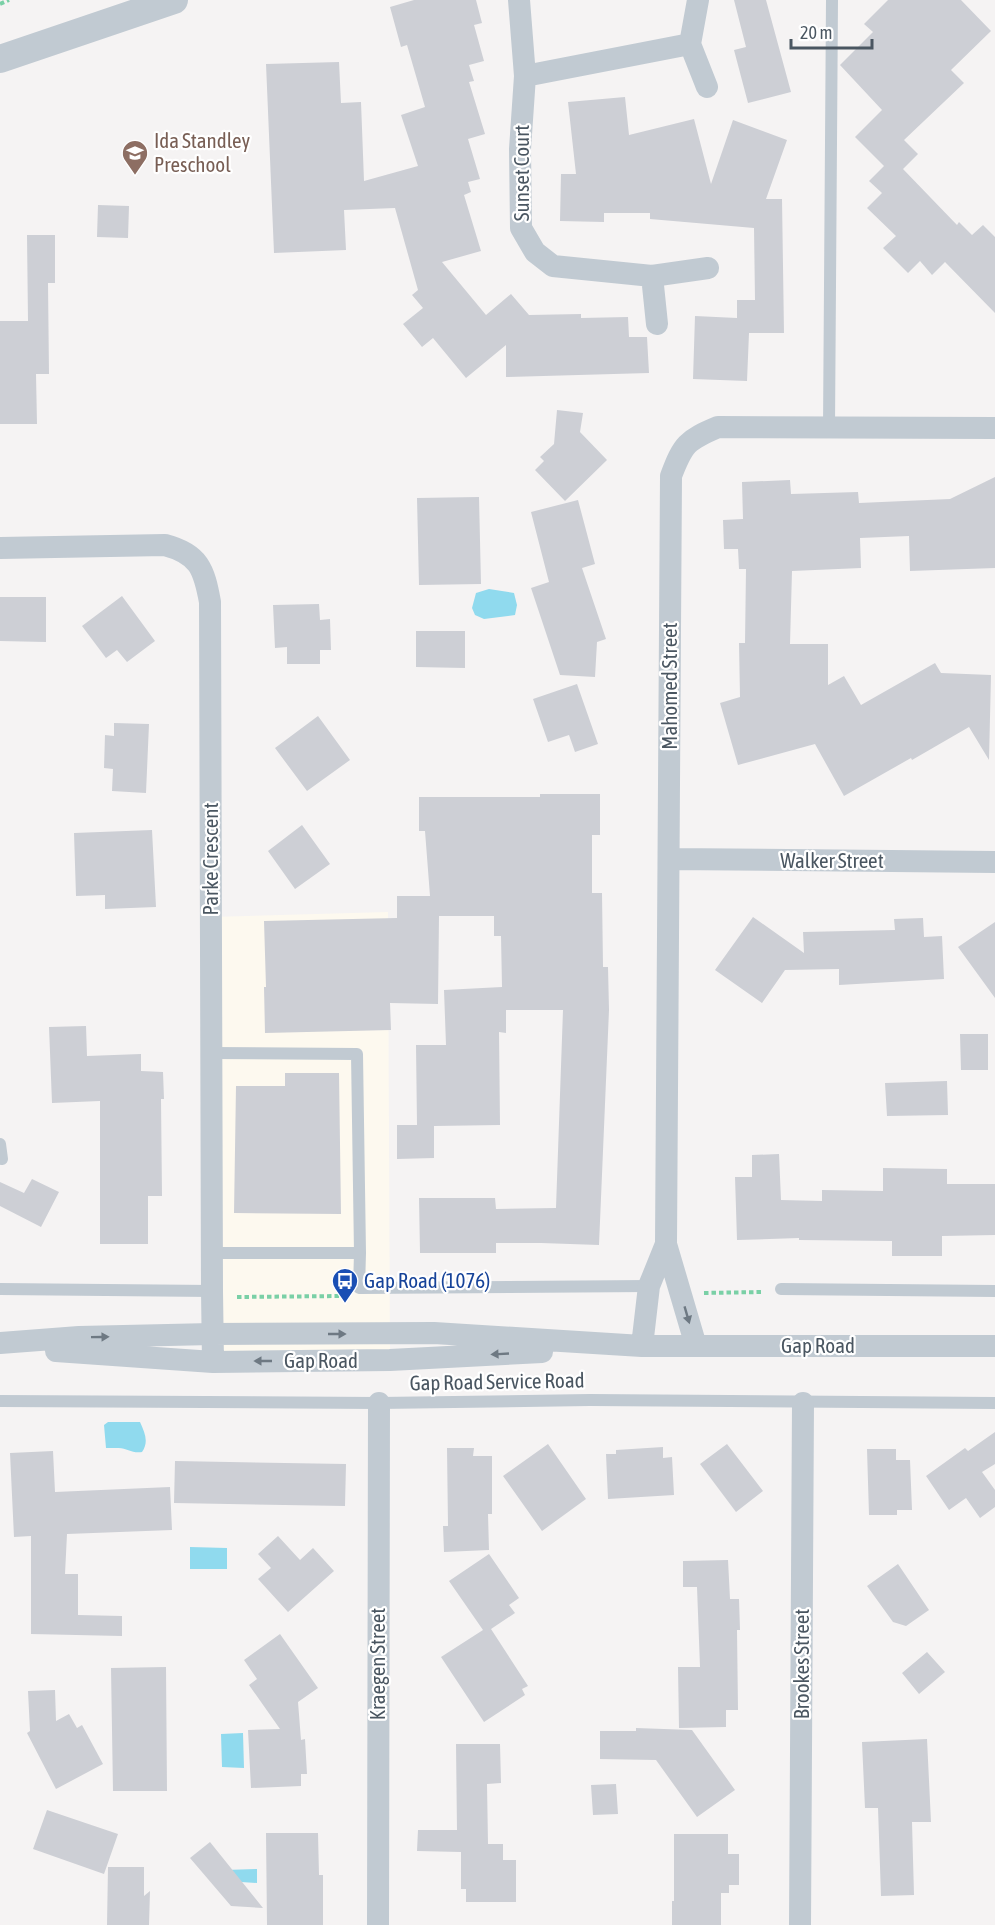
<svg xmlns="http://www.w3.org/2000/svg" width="995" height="1925" font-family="'Asap Condensed',sans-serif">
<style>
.commercial{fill:#fdf9ef}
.water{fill:#90daee}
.building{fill:#cdcfd5}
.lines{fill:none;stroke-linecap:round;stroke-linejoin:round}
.path{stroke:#7ad0a6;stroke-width:4;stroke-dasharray:4.5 3;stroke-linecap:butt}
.service{stroke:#c1cad2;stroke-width:12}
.minor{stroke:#c1cad2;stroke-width:22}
.tertiary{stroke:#c1cad2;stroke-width:28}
.oneway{fill:#6e7983}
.labels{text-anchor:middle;stroke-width:4.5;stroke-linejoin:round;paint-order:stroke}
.education-label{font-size:21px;fill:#785e54;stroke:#fff;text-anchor:start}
.street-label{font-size:21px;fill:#4a5661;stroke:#fff}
.transit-label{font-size:21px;fill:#164399;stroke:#fff;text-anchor:start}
</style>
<rect width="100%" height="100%" fill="#f5f3f3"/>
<path class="commercial" d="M388,912l2,448 -177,2 -2,-445z"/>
<path class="water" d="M489,589l25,4 3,12 -2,10 -31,4 -9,-4 -3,-7 4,-15z
M108,1422h32c5,11 9,20 2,30 -10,2 -16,-5 -25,-4 -4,0 -7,0 -11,0l-2,-23z
M190,1547l37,1v21h-37z
M243,1733l1,35 -22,-1 -1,-33z
M257,1869v14l-31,-2 -1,-11z"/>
<path class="building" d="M414,0h62l6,23 -8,2 10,36 -15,4 5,16 -5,1 16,52 -17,5 12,40 -12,3 3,10 -7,3 17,56 -39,11 44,53 25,-21 18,21 52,-1v4l47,-1 1,20h18l2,36 -143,4v-32l-40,33 -33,-40 -11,9 -19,-23 20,-16 -11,-13 6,-5 -23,-82 -51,2 2,40 -72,3 -8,-189 73,-2 2,41 20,-1 3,79 54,-15 -17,-51 24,-8 -18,-62 -6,2 -11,-40z
M734,0h32l25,92 -43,11 -14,-53 12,-3z
M888,0h73l30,31 -40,39 13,13 -60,57 14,14 -15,15 54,56 2,-3 13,13 11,-10 12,12v76l-50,-51 -13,13 -12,-14 -12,12 -25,-25 13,-12 -29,-28 15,-15 -13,-12 15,-15 -29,-29 27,-27 -42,-45 33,-33 -9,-8z
M625,97l4,38 65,-16 17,65 22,-64 54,20 -21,59h16l2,134h-35l-2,48 -54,-2 2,-63 42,2v-18h18l-1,-72 -104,-9v-6h-46v9l-44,-1 1,-47h15l-8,-72z
M98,205l31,1 -1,32 -31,-1z
M27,235h28v48h-7l1,91h-13l1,50h-37v-103h28z
M557,410l26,3 -3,19 27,28 -42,41 -30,-31 9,-9 -4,-4 14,-13z
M995,477v91l-85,3 -1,-35 -49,2 1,30 -69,3 -2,73h38v41l16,-9 17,29 74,-42 6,10 50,2 -2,85 -20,-33 -57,33 -1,-2 -67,38 -29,-52 -77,21 -18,-62 20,-6 -1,-54h6l1,-74h-7l-1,-20h-14l-1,-29 20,-1 -1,-37 48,-2 1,14 67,-2 1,11 91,-4z
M479,497l2,87 -62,1 -2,-87z
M578,500l17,64 -13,4 24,71 -9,3 -2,35 -35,-2 -29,-87 18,-6 -18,-70z
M122,596l33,45 -28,21 -10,-12 -11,8 -24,-32z
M0,597h46v45l-46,-1z
M319,604l1,16 10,-1 1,31h-11v14h-33v-17l-12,1 -2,-43z
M416,631h49v37l-49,-1z
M577,684l21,60 -23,8 -6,-17 -21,7 -15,-43z
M318,716l32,44 -43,31 -32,-43z
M114,723l35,1 -3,69 -34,-2 1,-22 -9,-1 1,-33 9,1z
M540,794h60v41h-8v58h10l1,74h5l1,43 -10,235 -58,-2h-45v10h-76l-1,-55h76l1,11 60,-1 7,-198h-57v23l-7,-1 1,93 -66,1v32l-37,1v-34h20l-1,-80h30l-2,-55 58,-3 -1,-51h-7v-20h-55l-1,88 -48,-1 1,27 -126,3 -1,-46h2l-2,-66 133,-3v-22h33l-5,-65h-6v-34h121z
M302,825l28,39 -35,25 -27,-38z
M152,830l4,77 -51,2v-14l-29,1 -2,-63z
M753,917l51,36 -1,-21 92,-2 -1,-11 29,-1 1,19 18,-1 2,43 -105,6v-16l-54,1 -23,33 -47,-33z
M995,922v76l-37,-51z
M86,1026l1,30 54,-2v17l22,1 1,27h-3l1,97h-14v48h-48v-143l-48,2 -3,-76z
M960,1034h28v36h-27z
M285,1073h54l2,141 -107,-1 2,-127h49z
M947,1081l1,34 -61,1 -2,-33z
M779,1154l2,46 41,1v-11l61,1v-23l64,1v15h48v51l-53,1v20h-50v-15l-93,-1v-2l-62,2 -2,-63h17v-22z
M32,1179l27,13 -18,35 -41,-21v-24l24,11z
M995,1432v32l-13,8 13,18v17l-15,11 -14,-20 -17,12 -23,-34 39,-28 3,3z
M548,1444l38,55 -44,32 -39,-55z
M727,1444l36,47 -27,21 -36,-48z
M663,1447v11l9,-1 2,38 -66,4 -2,-45h10v-4z
M447,1448h27l-1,8h19v58h-4l1,36 -45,2 -1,-26h5z
M867,1449h29v11h14l2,50h-15v5h-28z
M53,1451l2,41 115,-5 2,43 -105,4 -2,40h13v41l44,1v20l-91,-2v-98l-17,1 -4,-84z
M175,1461l171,3 -1,42 -171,-3z
M278,1536l22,24 13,-12 21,23 -46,41 -30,-33 13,-11 -13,-14z
M489,1554l30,44 -10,7 6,8 -24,16 37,57 -6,3 3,6 -41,27 -43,-65 42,-27 -34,-49z
M728,1560l2,39h9l1,31h-3l1,80h-12v17l-47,1 -1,-61h22l-3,-80h-14v-26z
M898,1564l31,46 -23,16 -13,-4 -26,-36z
M280,1634l38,54 -20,14 3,38 4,-1 2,35h-6v12l-50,2 -3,-58 32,-1 -31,-44 8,-6 -13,-19z
M927,1652l18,20 -26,22 -17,-21z
M166,1667l1,124h-54l-2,-123z
M55,1690l1,31 13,-7 8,14 5,-3 21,39 -47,25 -29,-56 3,-2 -2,-40z
M636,1728l56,2 43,60 -38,27 -41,-57 -56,-1v-28h36z
M927,1739l4,83h-19l2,73 -33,1 -3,-88h-13l-3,-66z
M456,1744h44l1,39 -14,1 1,60h15v16h13v42h-50v-13h-5v-37l-44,-1 1,-21h39z
M616,1784l2,30 -25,1 -2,-30z
M47,1810l71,24 -14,40 -71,-25z
M266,1833h52l1,42h4v50h-56z
M674,1834h54v20h11v31h-10v8h-8v32h-49v-24h2z
M210,1842l53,66 -32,-2 -41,-48z
M108,1867h36v29l6,-5 -1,34h-42z"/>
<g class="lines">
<path class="path" d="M0,4l9,-4
M704,1293l58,-1
M237,1297l106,-1"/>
<path class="service" d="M829,428l3,-428
M211,1053l146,1 3,199
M0,1144l2,15
M212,1253h148l-1,35 290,-2
M0,1289l212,2
M781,1289l214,2
M0,1401l379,2 211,-3 405,3"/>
<path class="minor" d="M519,0l6,76 -5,73 1,79 14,24 18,14 99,10 56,-8
M698,0l-8,44 17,43
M525,76l165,-32
M652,276l5,48
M0,548l165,-3c34,9 39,24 45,57l2,689 1,71
M669,859l326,3
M0,1343l79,-6 133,-3 222,-1 208,13h353
M642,1346l7,-60 17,-42
M696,1346l-30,-102 5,-768c12,-32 16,-36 47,-49l277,1
M56,1351l157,11 177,-2 152,-8
M378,1925l1,-522
M800,1925l3,-522"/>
<path class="tertiary" d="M0,59l174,-59"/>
</g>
<defs><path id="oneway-solid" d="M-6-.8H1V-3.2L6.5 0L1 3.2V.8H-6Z" transform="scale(1.5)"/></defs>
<g class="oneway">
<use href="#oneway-solid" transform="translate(687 1315) rotate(74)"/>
<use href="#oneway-solid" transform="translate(337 1334)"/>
<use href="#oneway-solid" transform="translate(100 1337) rotate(-1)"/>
<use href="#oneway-solid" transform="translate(500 1354) rotate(177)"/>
<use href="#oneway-solid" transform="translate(263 1361) rotate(180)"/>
</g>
<defs>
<g id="school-pin" transform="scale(1.35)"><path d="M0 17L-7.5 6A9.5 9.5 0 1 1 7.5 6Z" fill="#8d6e63" stroke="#fff"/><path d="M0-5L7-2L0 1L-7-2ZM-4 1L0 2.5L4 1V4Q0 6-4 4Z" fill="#fff"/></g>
<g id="bus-pin" transform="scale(1.35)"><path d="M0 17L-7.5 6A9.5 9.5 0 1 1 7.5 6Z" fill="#1a4fb4" stroke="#fff"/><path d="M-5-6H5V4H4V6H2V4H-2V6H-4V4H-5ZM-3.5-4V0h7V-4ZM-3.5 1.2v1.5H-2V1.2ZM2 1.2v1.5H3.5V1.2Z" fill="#fff"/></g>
</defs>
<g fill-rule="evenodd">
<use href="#school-pin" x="135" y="153"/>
<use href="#bus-pin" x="345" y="1281"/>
</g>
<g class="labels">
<g class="education-label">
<text x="154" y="148">Ida Standley<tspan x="154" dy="24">Preschool</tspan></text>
</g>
<g class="street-label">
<text transform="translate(522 173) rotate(-90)" y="7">Sunset Court</text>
<text transform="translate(670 686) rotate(-90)" y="7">Mahomed Street</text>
<text transform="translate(211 859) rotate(-90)" y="7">Parke Crescent</text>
<text x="832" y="868">Walker Street</text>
<text x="818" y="1353">Gap Road</text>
<text x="321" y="1368">Gap Road</text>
<text transform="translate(497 1382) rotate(-1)" y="7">Gap Road Service Road</text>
<text transform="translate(378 1664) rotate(-90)" y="7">Kraegen Street</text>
<text transform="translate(802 1664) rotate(-90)" y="7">Brookes Street</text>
</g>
<g class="transit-label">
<text x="364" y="1288">Gap Road (1076)</text>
</g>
</g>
<path d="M791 39v9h81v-9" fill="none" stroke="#4a5661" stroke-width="3"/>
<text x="800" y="39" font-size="18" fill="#4a5661" stroke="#ffffff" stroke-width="4.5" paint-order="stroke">20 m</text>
</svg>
